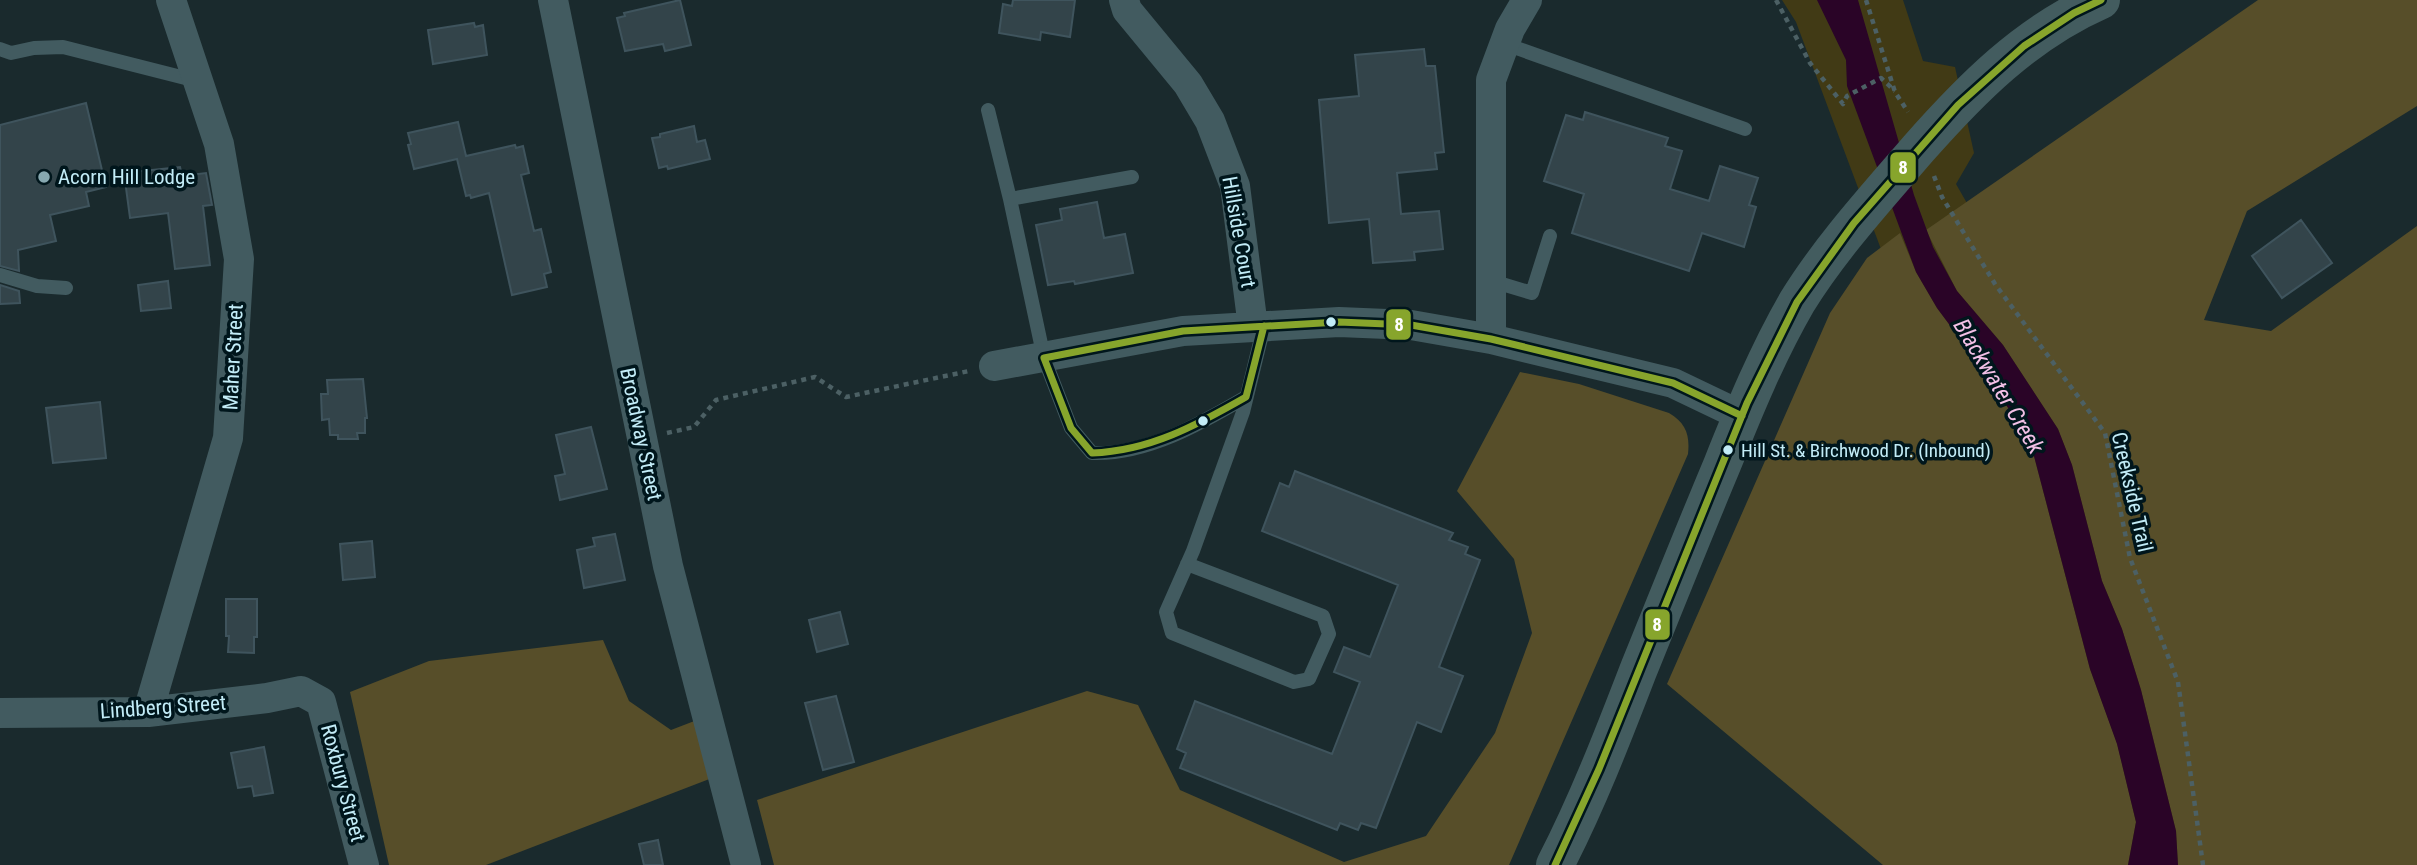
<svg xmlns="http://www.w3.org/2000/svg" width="2417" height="865" font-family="'Roboto Condensed',sans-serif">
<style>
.green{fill:#413a15}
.forest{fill:#574e29}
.water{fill:#2a0427}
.building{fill:#33444a;stroke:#3f545d;stroke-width:2}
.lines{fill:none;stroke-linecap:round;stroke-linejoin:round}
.path{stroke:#4c6064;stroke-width:4.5;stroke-dasharray:5 5;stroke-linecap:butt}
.lane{stroke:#425b60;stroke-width:14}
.street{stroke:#425b60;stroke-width:30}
.secondary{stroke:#435c5f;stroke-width:38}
.bus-1-casing{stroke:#00161c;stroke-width:12}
.bus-1{stroke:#87a52c;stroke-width:7}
.poi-dot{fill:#87a8b0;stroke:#00161c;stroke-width:2.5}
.bus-dot{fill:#c2ecf7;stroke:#00161c;stroke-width:2.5}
.labels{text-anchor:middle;stroke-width:7;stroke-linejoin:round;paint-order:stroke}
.bus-label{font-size:19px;fill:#c2ecf7;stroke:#00161c;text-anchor:start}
.poi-label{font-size:21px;fill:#c2ecf7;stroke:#00161c;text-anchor:start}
.street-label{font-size:21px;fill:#c2ecf7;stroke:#00161c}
.water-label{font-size:23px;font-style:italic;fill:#f2c0e6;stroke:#00161c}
.line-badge{stroke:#00161c;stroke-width:2.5}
.badge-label{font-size:19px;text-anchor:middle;font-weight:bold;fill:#fff}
</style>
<rect width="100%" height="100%" fill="#1a2a2d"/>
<path class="green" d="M1782,0h121l20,61 32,6 19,86 -18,31 89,155 166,526h-110l-195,-549 -110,-294z"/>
<path class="forest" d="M2258,0h159v106l-170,105 -43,109 67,11 146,-105v639h-239l-2,-34 -35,-141 -19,-61 -20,-48 -30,-116 -14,-36 -55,-84 -46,-54 -31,-61z
M1900,233l16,39 21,36 44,59 49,74 60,228 27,74 19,79 -8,43h-245l-216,-181 163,-371 37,-55z
M1520,372l59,12 90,29c17,10 21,22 19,41l-179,411h-735l-17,-65 330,-109 51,14 42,85 164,72 82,-26 69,-103 37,-100 -18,-74 -57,-68z
M603,640l26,61 42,29 26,-10 15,58 -226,87h-97l-39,-173 79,-31z"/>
<path class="water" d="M1817,0h41l56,195 19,52 24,44 46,54 55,84 14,36 30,116 20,48 19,61 35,141 2,34h-50l8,-43 -19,-78 -27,-75 -60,-228 -49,-74 -44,-59 -21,-36 -69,-186 -1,-26z"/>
<path class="building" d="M680,0l11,45 -26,6 -2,-7 -38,7 -8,-33 8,-2 -1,-3z
M1013,0h62l-5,37 -29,-5 -1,8 -41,-7 4,-29 9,2z
M474,23l1,4 8,-2 4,30 -54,9 -5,-34z
M1424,49l2,17h9l9,86 -9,1 2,16 -40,4 4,41 38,-3 4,38 -29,3 1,8 -42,3 -4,-44 -40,4 -10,-123 40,-4 -4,-41z
M86,103l20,84 -20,5 3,14 -39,9 6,26 -38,9 1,21 -19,-5v-141z
M1585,112l83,26 -3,8 17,5 -12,38 39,12 11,-35 38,12 -9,27 7,2 -12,40 -42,-14 -13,38 -117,-38 12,-39 -40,-13 22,-66 17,5z
M458,122l8,34 49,-11 1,3 7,-2 6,27 -8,2 13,56 7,-2 10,43 -7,2 3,13 -35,8 -23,-102 -18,5 -1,-3 -4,1 -9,-37 -43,10 -6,-24 3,-1 -3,-11z
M694,126l3,16 8,-2 5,19 -42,10 -1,-3 -8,2 -7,-30 8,-1v-3z
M180,167l2,9 24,-3 6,32 -9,1 7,59 -35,4 -7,-56 -38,5 -6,-45z
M1097,202l7,36 21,-4 8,39 -58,11 -1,-3 -26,4 -12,-60 26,-5 -2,-11z
M2301,220l31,43 -50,35 -30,-42z
M168,281l3,27 -30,3 -3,-26z
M0,285l19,6 1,12 -20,1z
M363,379l4,39h-2v15h-8l1,6h-20v-4h-8l-1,-16 -7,1 -1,-26h7l-1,-14z
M100,402l6,56 -53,5 -7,-55z
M591,427l16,62 -47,11 -5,-24 10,-2 -9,-39z
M1295,471l158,62 -4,7 19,7 -3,7 15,6 -41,107 24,9 -22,56 -24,-10 -41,106 -15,-5 -3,7 -18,-7 -3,7 -157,-62 6,-15 -9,-4 18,-48 137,53 28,-72 -26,-10 10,-25 26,10 28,-72 -136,-54 18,-48 9,4z
M615,534l10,46 -41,8 -7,-38 18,-4 -2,-8z
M372,541l3,36 -32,3 -3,-36z
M226,599h31v38h-3v16l-26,-1 1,-16h-3z
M840,612l8,32 -31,8 -8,-32z
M836,696l18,66 -31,8 -18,-67z
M264,747l9,46 -19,3 -2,-10 -14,2 -7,-35z
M658,840l5,25h-19l-5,-21z"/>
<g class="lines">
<path class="path" d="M1776,0l34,63 33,41 4,-8 34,-18 14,13
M1866,0l29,92 13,20
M1934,176l8,21 53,87 110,149 25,125 48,124 25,183
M667,433l27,-6 22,-27 99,-23 31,20 123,-26"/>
<path class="lane" d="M1505,44l240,85
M0,49l11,4 23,-5 29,-1 134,34
M988,110l22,89 34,159 27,70 21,25c55,2 108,-29 154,-56
M1010,199l122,-22
M0,275l37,11 29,2
M1492,281l40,12 18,-57
M1187,564l136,52 6,18 -20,45 -15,3 -122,-49 -6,-21 27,-61 50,-139 21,-86"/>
<path class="street" d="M553,0l115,566 78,299
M1124,0l3,10 61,74 22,37 25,65 18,141
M1491,339v-259l19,-51 17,-29
M994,366l189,-35 156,-9 72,3 80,14 182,44 69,33
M148,712l80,-274 11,-179 -20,-115 -48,-144
M0,713l148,-1 119,-14 34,-7 20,11 43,163"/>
<path class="secondary" d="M1555,865c32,-62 58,-129 83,-194 28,-69 55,-137 84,-206 22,-55 45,-111 75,-163 34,-55 79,-104 121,-153 53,-60 108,-116 183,-149"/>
<g class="bus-1-casing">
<path id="bus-1" d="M1044,358l139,-27 156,-9 72,3 80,14 182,44 69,33
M1044,358l27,70 21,25c58,-2 105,-28 154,-56l18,-71
M1555,865l44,-96 148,-366 50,-101 57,-79 104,-118 66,-59 50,-33 27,-13"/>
</g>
<use href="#bus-1" class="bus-1"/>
</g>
<circle class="poi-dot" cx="44" cy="177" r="7"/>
<g class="bus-dot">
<circle cx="1331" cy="322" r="6"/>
<circle cx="1203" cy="421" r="6"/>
<circle cx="1728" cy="450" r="6"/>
</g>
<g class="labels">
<g class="bus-label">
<text x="1741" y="457">Hill St. &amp; Birchwood Dr. (Inbound)</text>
</g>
<g class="poi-label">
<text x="58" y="184">Acorn Hill Lodge</text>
</g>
<g class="street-label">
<text transform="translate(1239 232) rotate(80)" y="7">Hillside Court</text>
<text transform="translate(233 357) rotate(-87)" y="7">Maher Street</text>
<text transform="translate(641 434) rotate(78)" y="7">Broadway Street</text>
<text transform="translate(2132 492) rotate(77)" y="7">Creekside Trail</text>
<text transform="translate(163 707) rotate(-4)" y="7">Lindberg Street</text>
<text transform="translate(343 783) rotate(75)" y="7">Roxbury Street</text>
</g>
<g class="water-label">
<text transform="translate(1999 386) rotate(59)" y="8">Blackwater Creek</text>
</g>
</g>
<g class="line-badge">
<rect x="1889" y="151" width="28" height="33" rx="7" fill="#87a52c"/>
<rect x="1385" y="308" width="27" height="33" rx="7" fill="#87a52c"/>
<rect x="1644" y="608" width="27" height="33" rx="7" fill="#87a52c"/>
</g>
<g class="badge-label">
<text x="1903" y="174">8</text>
<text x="1399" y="331">8</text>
<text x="1657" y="631">8</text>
</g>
</svg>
